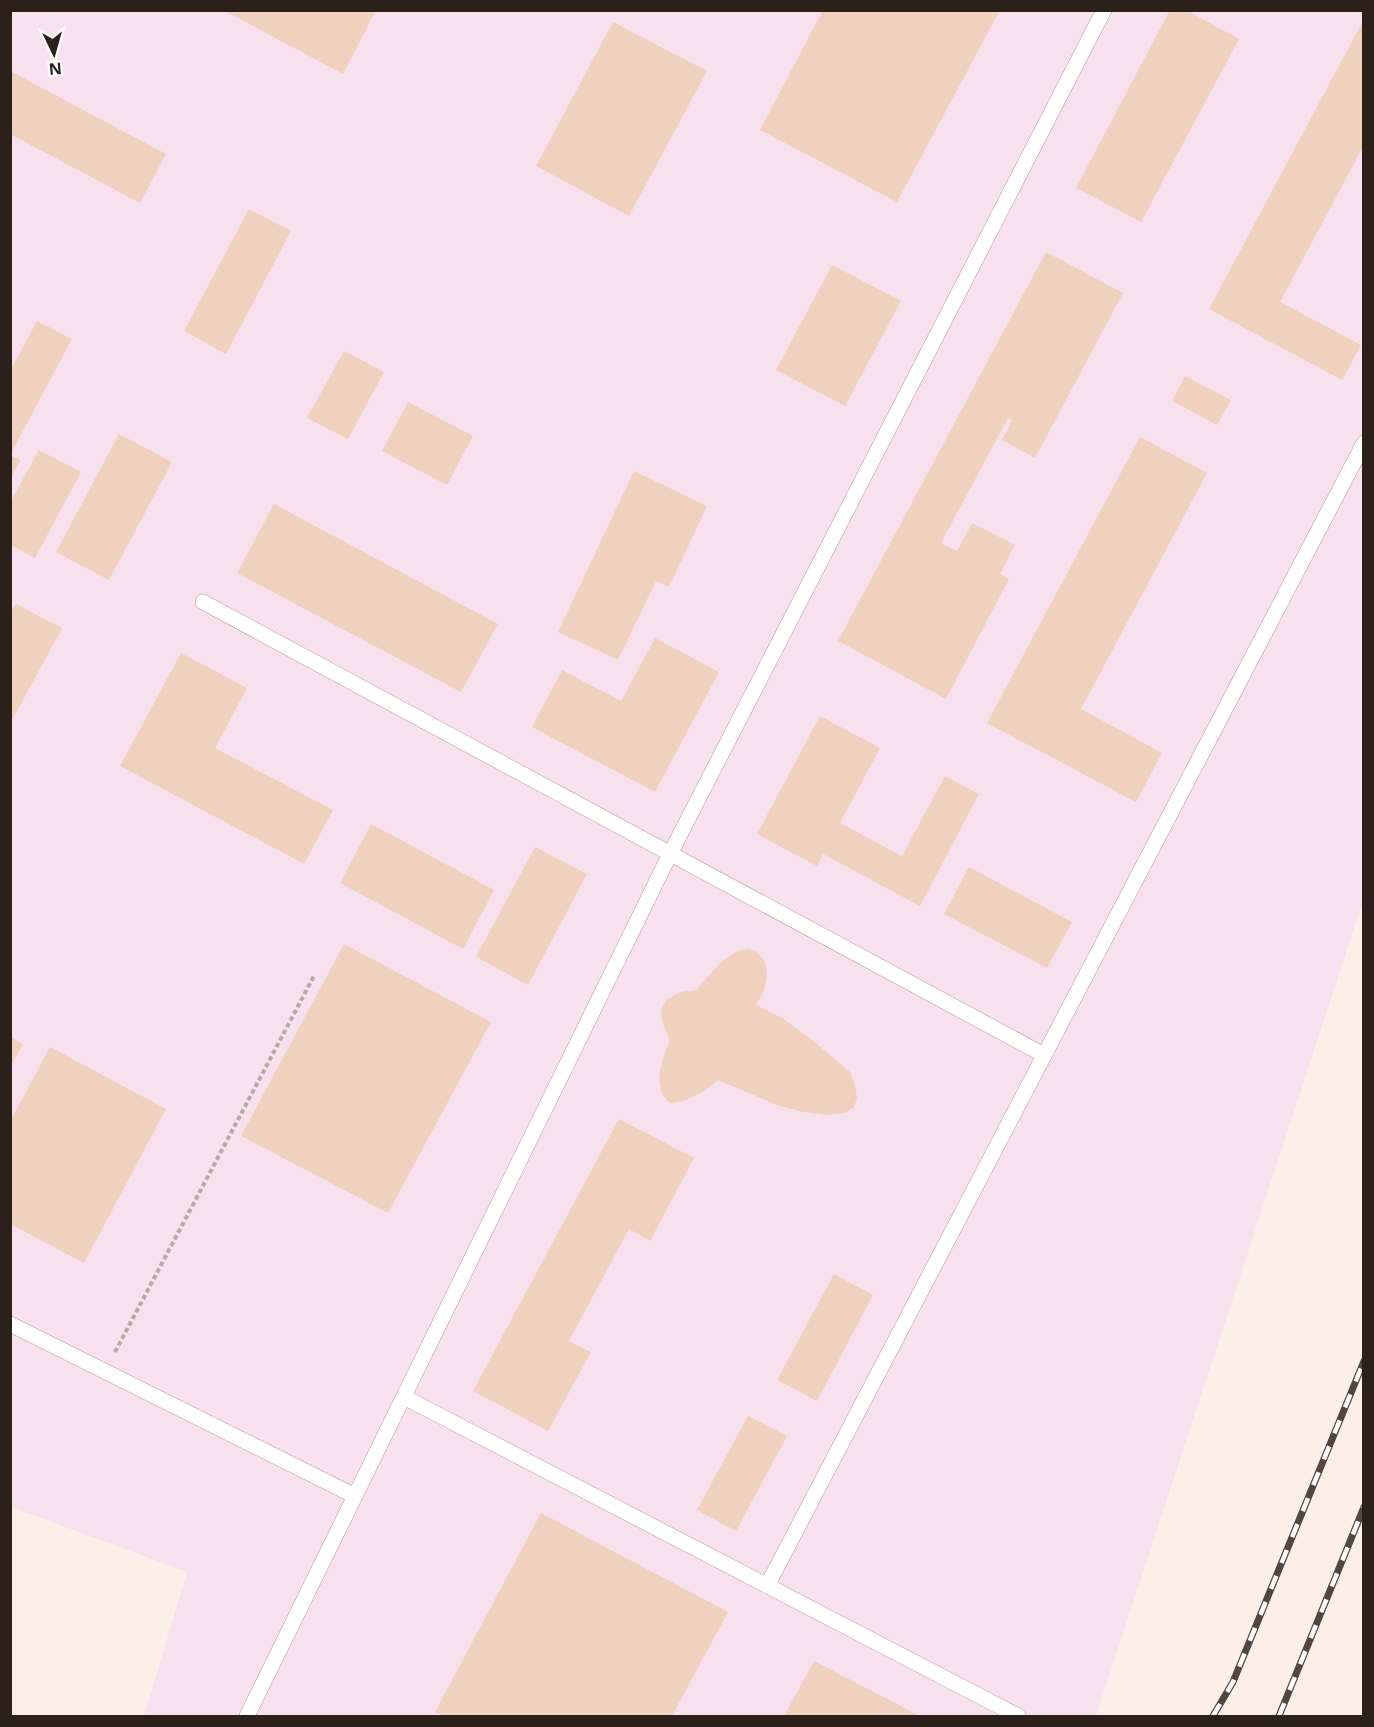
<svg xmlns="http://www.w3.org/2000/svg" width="1374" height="1727" font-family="'Open Sans',sans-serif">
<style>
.industrial{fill:#f7e1ee}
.building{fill:#f0d1be}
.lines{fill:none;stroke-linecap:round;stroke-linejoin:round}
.service-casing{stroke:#b99c89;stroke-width:16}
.path{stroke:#b7aaa3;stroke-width:4;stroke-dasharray:4.5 3;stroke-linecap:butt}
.service{stroke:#fff;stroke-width:15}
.rail-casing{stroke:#524740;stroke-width:7}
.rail{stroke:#fff;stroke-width:4.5;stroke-dasharray:14;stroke-linecap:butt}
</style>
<rect width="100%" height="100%" fill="#fcefe7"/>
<path class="industrial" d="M10,11h1353v890l-267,815h-952l43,-144 -176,-65z"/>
<path class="building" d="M223,10h153l-33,64z
M823,10h177l-103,192 -137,-72z
M1170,10h16l53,29 -98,183 -65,-34z
M1364,19v126l-84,157 81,43 -19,35 -133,-71z
M613,22l94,49 -78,145 -93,-50z
M10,71l156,83 -26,49 -130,-69z
M249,209l42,22 -65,123 -42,-23z
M1046,252l77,41 -88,165 -33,-18 10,-19 -4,-3 -67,125 16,8 15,-28 43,22 -15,29 9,5 -63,120 -108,-58z
M832,265l69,36 -56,105 -69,-36z
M37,321l35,18 -62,116v-84z
M344,351l40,21 -36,67 -41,-21z
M1185,376l46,24 -14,25 -45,-24z
M408,402l65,34 -26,49 -65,-34z
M119,434l53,28 -63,118 -53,-28z
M1140,437l67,36 -126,236 81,44 -26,49 -149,-79z
M39,450l42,22 -46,86 -25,-13v-42z
M10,455l11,5 -11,19z
M634,471l73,35 -38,81 -13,-6 -38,79 -60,-28z
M274,504l224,120 -37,68 -224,-119z
M16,604l46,24 -52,96v-111z
M655,638l64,34 -64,120 -123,-65 30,-57 59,31z
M181,653l66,35 -32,60 118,62 -29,54 -184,-98z
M820,716l60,32 -40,75 62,33 43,-80 34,18 -59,112 -97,-52 -6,12 -60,-32z
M371,824l123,66 -31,59 -123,-66z
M535,847l52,27 -59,111 -52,-28z
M969,867l103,55 -25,46 -103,-54z
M344,944l147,78 -103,191 -147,-77z
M748,949l10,4 7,8 2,13 -3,17 -8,14 26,13 29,21 39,33 5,13 2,13 -3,9 -9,6 -18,2 -24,-3 -26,-7 -59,-25 -16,12 -18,9 -14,2 -8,-8 -3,-18 4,-19 7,-18 -7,-16 -2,-14 5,-10 14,-8 16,-2 26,-29 15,-10z
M10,1037l13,7 -13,24z
M50,1047l116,62 -82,154 -74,-39v-102z
M619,1119l75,39 -44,83 -21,-12 -60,112 22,11 -43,79 -75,-40z
M834,1274l39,21 -56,106 -40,-21z
M748,1416l39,20 -51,95 -39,-21z
M541,1513l187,99 -56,104h-228l-9,-4z
M814,1661l106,55h-136z"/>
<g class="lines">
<g class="service-casing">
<path id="service" d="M203,602l841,453
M10,1324l345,172
M404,1397l614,319
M767,1586l597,-1143
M247,1716l423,-862 434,-844"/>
</g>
<path class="path" d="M115,1352l199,-376"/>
<use href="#service" class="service"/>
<g class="rail-casing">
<path id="rail" d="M1213,1716l20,-34 131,-321
M1279,1716l85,-209"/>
</g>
<use href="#rail" class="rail"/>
</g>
<rect width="1374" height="1727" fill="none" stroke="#2c211a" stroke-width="24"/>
<g transform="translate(54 54) rotate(175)" stroke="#ffffff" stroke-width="4.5" paint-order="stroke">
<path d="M0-4.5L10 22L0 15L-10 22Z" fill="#2c211a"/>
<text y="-9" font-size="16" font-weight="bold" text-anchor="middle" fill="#2c211a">N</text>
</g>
</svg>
